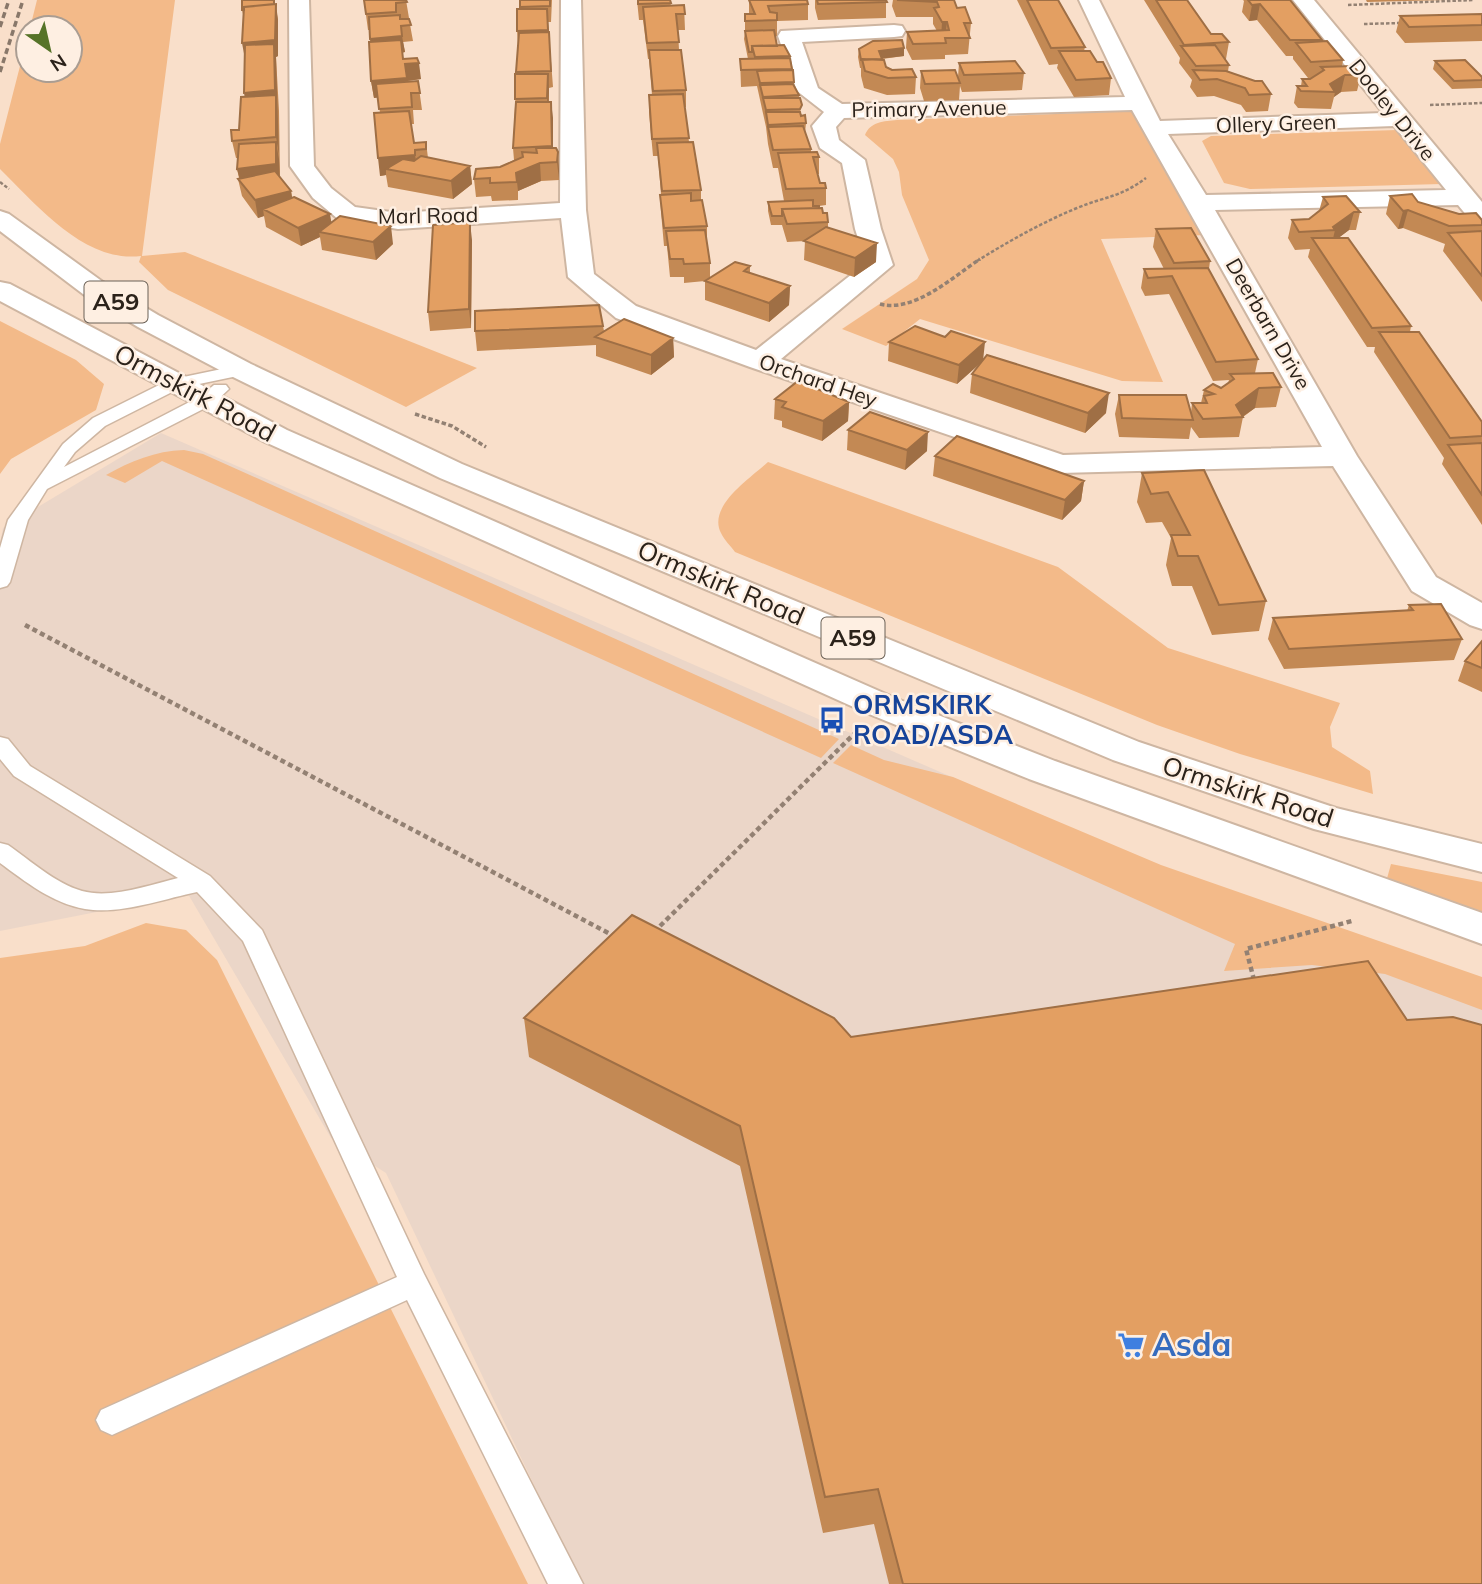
<svg xmlns="http://www.w3.org/2000/svg" width="1482" height="1584" font-family="Mulish,sans-serif">
<style>
.commercial{fill:#ebd6c8}
.green{fill:#f3ba89}
.lines{fill:none;stroke-linecap:round;stroke-linejoin:round}
.service-casing{stroke:#ceb6a2;stroke-width:3}
.minor-casing{stroke:#ceb6a2;stroke-width:4}
.trunk-casing{stroke:#ceb6a2;stroke-width:4}
.path-far2{stroke:#938173;stroke-width:2.5;stroke-dasharray:3.5 2;stroke-linecap:butt}
.path-far1{stroke:#938173;stroke-width:3.5;stroke-dasharray:4.5 2.5;stroke-linecap:butt}
.path{stroke:#938173;stroke-width:4.5;stroke-dasharray:5 3.5;stroke-linecap:butt}
.service{fill:#fff;fill-rule:evenodd}
.minor{fill:#fff;fill-rule:evenodd}
.trunk{fill:#fff;fill-rule:evenodd}
.rail{stroke:#89786a;stroke-width:3.5;stroke-dasharray:6 3.5;stroke-linecap:butt}
.wall{fill:#c38954}
.shaded-wall{fill:#9f6f45}
.building{fill:#e39f62;stroke:#9f6f45;stroke-width:2}
.labels{text-anchor:middle;stroke-width:5;stroke-linejoin:round;paint-order:stroke}
.far-street-label{font-size:21px;fill:#2b221a;stroke:#feefe2}
.shield{fill:#feefe2;stroke:#6a6056;stroke-width:2}
.shield-label{font-size:24px;font-weight:bold;fill:#2b221a}
.street-label{font-size:26px;fill:#2b221a;stroke:#feefe2}
.transit-label{font-size:26px;font-weight:bold;fill:#164399;stroke:#feefe2;text-anchor:start}
.near-shop-label{font-size:32px;font-weight:bold;fill:#366cbe;stroke:#feefe2;text-anchor:start}
</style>
<rect width="100%" height="100%" fill="#f9dfca"/>
<path class="commercial" d="M161,433l1186,516 135,50v585h-901l-195,-411 -55,-35 -143,-244 -188,37v-388l3,-15z"/>
<path class="green" d="M37,0h138l-33,256 43,-4 292,116 -71,39 -238,-117 -29,-28 2,-6c-57,7 -104,-51 -141,-87v-25l28,-109v35h42v-42h-40z
M1134,111l72,124 -105,4 62,143 -41,-1 -202,-62 -34,27 -44,-17 75,-50 12,-19 -27,-65 -3,-23 -6,-13 -28,-24c5,-13 19,-14 32,-15z
M1397,130l46,49 -1,5 -192,5 -26,-6 -22,-42 9,-5z
M0,321l76,39 28,24 -8,26 -85,49 -11,15z
M184,450l19,4 636,285 -18,19 -659,-297 -37,22 -19,-8c25,-14 49,-24 78,-25z
M768,462l290,105 110,81 172,55 -10,24 2,20 38,24 3,23 -133,-40 -83,-29 -422,-173c-4,-6 -11,-12 -14,-19 -14,-27 30,-55 47,-71z
M851,745l33,15 69,17 208,88 321,112v33l-97,-36 -73,-9 -88,6 11,-27 -402,-181z
M1391,864l91,18v30l-96,-30z
M146,923l40,7 31,30 311,624h-528v-626l85,-12z"/>
<g class="lines">
<g class="service-casing">
<path id="service" d="M241,365l6,1 3,4 -3,4 -67,14 -75,38 -30,26 -11,15 137,-71 13,-11h12l3,4 -16,15 -166,85 -19,31 -18,62 -3,4 -7,2v-40l8,-28 55,-76 30,-26 76,-38z
M0,737l8,2 22,27 180,110 52,54 162,344 159,310h-35l-141,-284 -284,130 -11,5 -11,-5 -5,-10 5,-10 296,-133 -154,-336 -46,-49c-34,7 -77,23 -112,17 -33,-6 -59,-27 -85,-46v-20l8,2c23,16 47,38 74,46 29,8 68,-6 96,-13l-164,-102 -14,-17z"/>
</g>
<g class="minor-casing">
<path id="minor" d="M289,0h20l5,166 17,22 24,19 43,6 162,-10 1,-203h20l5,210 8,64 42,32 120,44 110,-87 -11,-34 -13,-66 -22,-15 -8,-22 12,-14 -27,-21 -19,-55 3,-5 113,-6 8,1 3,5 -3,5 -8,1 -92,5 16,46 24,16 283,-7 -46,-97h20l61,121 223,-8 -90,-113h21l168,202v24l-9,-3 -15,-18 -243,5 142,246 79,121 46,26v26l-12,-4 -58,-34 -79,-125 -273,7 -310,-106 -134,-49 -48,-41 -7,-59 -163,11 -60,-10 -25,-21 -23,-32zM1132,110l190,337 -259,8 -282,-96 112,-94 -12,-36 -16,-69 -26,-20 -3,-13 8,-9zM1394,126l52,64 -240,5 -38,-61z"/>
</g>
<g class="trunk-casing">
<path id="trunk" d="M0,211l9,3 94,68 55,33 93,49 211,100 677,278 197,66 146,36v28l-168,-43 -201,-69 -673,-282 -209,-102 -93,-49 -55,-33 -83,-63z
M0,282l10,2 277,146 608,268 160,63 427,152v31l-453,-165 -160,-65 -604,-272 -265,-141z"/>
</g>
<path class="path-far2" d="M1348,5l125,-5
M1364,24l37,-1
M1430,105l52,-2
M0,182l9,7
M977,261c32,-20 66,-39 100,-53 29,-12 42,-10 69,-30"/>
<path class="path-far1" d="M880,304c34,9 73,-27 100,-45
M415,414l37,12 34,21"/>
<path class="path" d="M25,625l589,311
M654,932l203,-201
M1254,980l-8,-31 106,-28"/>
<use href="#service" class="service"/>
<use href="#minor" class="minor"/>
<use href="#trunk" class="trunk"/>
<path class="rail" d="M0,27l9,-27
M0,72l23,-72"/>
</g>
<path class="wall" d="M364,0h42l3,18 -9,1h9l4,22 -10,1 2,10 -3,1 1,6 18,20 -14,2 1,1 10,-1 4,29h-9l1,14h-3l3,19 12,-1 2,16 42,8 2,18 -19,15 -65,-12 -2,-12 -6,1v-63l-2,-16 -4,1 -3,-17 -1,-51h-2z
M520,0h32l-1,22h-3l5,65 -4,1v14h2l2,46 5,4 1,28 -18,1 -23,10v9l-26,1 -1,-5 -15,1 -2,-18 40,-19 -1,-12 5,-104 -1,-13 3,-22z
M637,0h33l1,6 13,-1 1,25h-7l1,20 7,40v17h-1l4,35 12,48v10l6,26v17l3,20v15l40,-12v7l40,13 -1,19 -20,17 -64,-22v-19l-21,2v-6h-14l-3,-31h-3l-3,-34 -1,-17 1,-1 -3,-38h-5l-4,-44v-17h3l-3,-36h-1l-5,-39h-4z
M749,0l59,4v16l-31,1v15h-2l2,10 13,10 3,14 1,16 5,9 2,21 5,7 -1,10 6,16v3l8,5v17h-2l3,9 6,5v17l-7,1v2l9,14v5l48,35 -22,15 -50,-17 1,-19 -18,1 -5,-17h-11l-3,-14v-9l16,-1 -6,-33h-5l-5,-24 -2,-17 -9,-41 -16,1 -1,-28h8l-4,-20 1,-8v-17h4z
M815,0h71v18l-68,2 -3,-12z
M893,0h61l3,8 14,15 -3,31 -23,1v4l-33,1 -6,-12 1,-16 30,-1 -4,-7v-7h-37l-4,-11z
M1017,0h41l27,47 -1,4 13,11 14,16 -2,17 -35,2 -17,-29 1,-4 -9,1z
M1144,0h43l24,34 18,8 -3,17h-2l5,6 -1,6 43,23 -3,17 -22,1 -5,-7 -27,-9 -17,1 -7,-10 2,-7 -13,-17 1,-5z
M1243,0h47l32,40v2l21,18 -1,6 19,9 -4,16 -16,1 -7,5 -3,12 -33,-1 -4,-5 3,-17h4l1,-7h8l2,-1h-4l-15,-19v-3h-7l-29,-36 -8,1 -7,-9 2,-11z
M1366,0h79l-78,2z
M275,4l3,16v36l-2,1 3,54 1,66 11,14 1,7 40,24 61,22 -17,16 -54,-10 -2,-13 -19,9 -35,-19 -2,-11 -6,2 -16,-22 -4,-17 1,-1 -2,-9 1,-11h-2l-4,-17 7,-11 6,-33v-39l-1,-40 -2,-8z
M1482,14v27l-77,2 -9,-11 4,-16z
M859,49l45,7 -22,3 4,8 30,10 -1,17 -28,1 -23,-7 -3,-12v-8h-1l-2,-11z
M1435,61l47,16v11l-30,1 -19,-20z
M959,63l65,10 -2,17 -60,2 -2,-6 -1,14 -35,1 -4,-13 1,-17 37,6z
M1390,196l28,6 64,18v82l-39,-51 2,-7 -42,-16 -5,1 -12,-15z
M1323,197l37,15 -4,18h-7l-11,8 73,88 -1,6 72,90v103l-40,-61 2,-6 -70,-106 1,-5h-8l-59,-90 2,-8 -15,1 -7,-12 4,-18 17,-1 10,-8z
M1156,229l54,32 -1,8 49,90 -3,14 26,14 -5,20 -21,1 -12,9 -4,20 -40,1 -8,-11 -2,12 -70,-2 -4,-23 4,-19 72,18 1,-10h9l3,-13 17,-2 7,-5 1,-3 -16,1 -44,-87 -24,2 -4,-8 3,-19h20l-11,-22z
M472,240l-1,88 -41,3 -2,-19z
M603,326l1,5 69,7 1,19 -23,18 -55,-19v-11l-119,6 -2,-20z
M889,342l94,18 123,53 -21,20 -115,-40 2,-19 8,-11 -23,21 -69,-23z
M775,399l74,3 -1,19 -26,20 -40,-14v-6l-8,-2z
M848,430l79,21 -22,19 -58,-20z
M935,456l149,25 -3,20 -19,19 -129,-44z
M1204,470l62,131 -7,30 -47,4 -20,-49h-20l-6,-21 5,-27 -9,-16 -16,1 -9,-21 5,-29z
M1409,605l53,34 -8,21 -170,9 -16,-30 5,-21 134,-7z
M1482,641v51l-24,-11 7,-20z
M524,1018l327,19 631,547h-593l-15,-60 -51,9 -83,-367 -211,-109z"/>
<path class="shaded-wall" d="M276,4l2,16v36l-2,1 3,98 -3,-18 -29,-27 -3,-17 1,-34 -3,-16z
M1260,4l-3,16 -8,1 3,-16z
M942,22h5l-2,16 -4,1z
M402,36l3,16 -32,3 -3,-16z
M904,48v8l-26,3 1,-8z
M419,63l2,16 -14,2 -2,-17z
M548,74l1,16 -1,25 -1,-17z
M1345,75l-4,17 -7,5 1,-5 -5,-8z
M407,78l2,16 -35,4 -3,-17z
M551,102l2,16v46l-1,-18z
M276,142l3,17 1,23 -40,-2 -3,-11z
M558,152l1,17v11l-2,-18z
M415,155l3,17 -32,-3v6l-6,1 -2,-18z
M540,163l1,18 -23,10 -2,-18z
M470,166l2,18 -19,15 -2,-18z
M291,191l3,18h-31l1,7 -6,2 -3,-18z
M1408,210l-5,18 -5,1 5,-18z
M1354,212l-5,18 -17,13 3,-13 -2,-3z
M330,214l3,18h-14l1,5 -19,9 -3,-18z
M470,222l2,18 -1,88 -2,-19z
M391,226l2,18 -17,16 -3,-18z
M877,243l-1,19 -22,15 1,-19z
M790,286l-1,19 -20,17v-19z
M673,338l1,19 -23,18v-20z
M985,342l-2,19 -26,23 2,-19z
M1259,388l-4,20 -13,9 -6,-12z
M1109,393l-3,20 -21,20 3,-20z
M849,402l-1,19 -26,20 1,-20z
M928,432l-1,19 -22,19 2,-20z
M1084,481l-3,20 -19,19 3,-20z"/>
<path class="building" d="M242,0h32v4l-30,3v3h-2z
M364,0h42l1,2 -11,1v9l-30,2z
M520,0h30v6l-30,1z
M638,0h32l1,3 -33,1z
M749,0h58l1,4 -40,2 2,6 7,1v7l-32,1v-7h10z
M817,0h69l1,2 -69,2z
M897,0h57l3,8 8,-1 6,16h-7l6,15h-25l1,5 -33,1 -6,-12 42,-2 -2,-8h-5l-8,-14 5,-1 -2,-5z
M1027,0h31l27,47 -34,1z
M1156,0h31l24,34h11l7,8 -45,3z
M1248,0h42l32,40h-32l-30,-36 -8,1z
M276,4l-1,36 -33,3 2,-36z
M684,5l1,9h-9l3,28 -32,1 -4,-36z
M517,9h30l1,21 -31,1z
M1482,14v11l-73,2 -9,-11z
M400,15v4h9l2,6 -10,1 1,10 -32,3 -1,-22z
M774,30l3,16h-25v6h-3l-4,-21z
M549,32l2,39 -35,1 3,-39z
M401,40l2,19 14,-1 2,5 -14,1 2,14 -36,3 -2,-39z
M902,40l2,8 -25,3 3,8 -21,1 -2,-11 14,-8z
M1327,41l16,19 -32,2 -15,-19z
M274,44l1,46 -31,3 1,-48z
M784,45l6,11 -35,1 -3,-11z
M1215,45l14,20 -33,1 -15,-20z
M649,50h32l5,40 -33,1z
M1059,51h31l7,11h6l8,16 -35,2z
M790,58l2,11 -51,1 -1,-11z
M862,59l22,1 2,7 6,3 20,-1 4,8 -28,1 -23,-7z
M1465,60l17,17v3l-28,1 -19,-20z
M1015,61l9,12 -60,2 -5,-12z
M1353,66l8,9h-16l-15,9 5,8 -34,-1 -4,-5h10l-5,-7h8l14,-9 -3,-3z
M793,70l1,12 -34,1 -3,-12z
M955,70l5,13 -35,1 -4,-13z
M1193,70l33,1 29,10h7l9,13 -22,1 -4,-7 -28,-9 -17,1z
M515,74h33l-1,24 -32,1z
M418,81l2,12h-9l1,14 -33,2 -3,-25z
M793,84l6,11 -36,2 -3,-12z
M683,94l6,44 -37,1 -3,-44z
M276,95v42l-44,4 -1,-11h8l2,-33z
M763,98h37l2,7 -2,4 -34,1z
M516,102h35l1,44 -39,2z
M409,111l5,32 12,-1v7l-11,1v5l-37,3 -4,-45z
M766,112h34l1,4 4,-1 1,8 -38,2z
M803,126l8,23 -38,1 -5,-23z
M276,142v22l-39,5 2,-25z
M693,142l8,48 -39,1 -5,-48z
M536,148h20l2,4 -1,10 -17,1 -24,10 1,9 -27,1v-5l-16,1 2,-10 24,-2 23,-10 -1,-5 15,1z
M817,152l2,5h-6l7,26h5l1,5 -40,1 -8,-36z
M421,156l49,10 -19,15 -65,-12 17,-10 11,2z
M275,171l16,20 -36,9 -17,-21z
M691,193v8l11,-1 5,26 -43,2 -4,-33z
M1412,194l6,8 41,12 17,-1 6,7v5l-33,1 -41,-16 -5,1 -13,-15z
M1346,196l14,16h-6l-21,15 2,3 -36,2 -7,-12 17,-1 19,-15 -5,-7z
M294,197l36,17 -32,14 -35,-19z
M813,200v6h6v2l-37,1v7h-10l-4,-14z
M822,208l1,5h4l1,9 -41,2 -5,-15z
M340,216l51,10 -18,16 -54,-10z
M470,222l-1,87 -41,3 5,-87z
M826,227l51,16 -22,15 -51,-17z
M1191,228l19,33 -36,2 -18,-34z
M705,230l5,33 -26,1 -1,-5h-13l-4,-28z
M1482,231v45l-34,-43z
M1312,238h36l63,88 -39,2z
M735,262l15,4 -6,5 46,15 -21,17 -64,-22z
M1208,268l50,91 -42,3 -44,-86 -24,2 -4,-9z
M599,305l4,21 -128,5v-20z
M624,319l49,19 -22,17 -56,-18z
M915,326l30,11 6,-6 34,11 -26,23 -70,-23z
M1379,332h40l63,90v14l-32,2z
M987,355l122,38 -21,20 -116,-39z
M1273,373l8,14 -22,1 -23,17 7,12 -40,2 -11,-16h15l-3,-7 10,-2 -10,-4 9,-6 8,4 13,-9 -4,-5z
M798,381l51,21 -26,19 -41,-14 4,-5 -11,-3z
M1119,395h67l7,25 -71,-2z
M870,412l58,20 -21,18 -59,-20z
M957,436l127,45 -19,19 -130,-44z
M1482,443v52l-34,-50z
M1204,470l62,131 -47,4 -21,-49h-20l-7,-21h19l-22,-43 -17,2 -9,-21z
M1441,604l21,35 -173,10 -16,-31 140,-8 -4,-5z
M1482,641v27l-17,-7z
M632,915l202,103 17,19 517,-76 39,59 46,-3 29,8v559h-579l-25,-95 -53,8 -85,-371 -216,-108z"/>
<defs>
<g id="bus-bare" transform="scale(2.1)"><path d="M-5-6H5V4H4V6H2V4H-2V6H-4V4H-5ZM-3.5-4V0h7V-4ZM-3.5 1.2v1.5H-2V1.2ZM2 1.2v1.5H3.5V1.2Z" fill="#1a4fb4" stroke="#feefe2" stroke-width="2.5" paint-order="stroke"/></g>
<g id="supermarket-bare" transform="scale(2.1)"><path d="M-6-5.5h2.5l.6 2H6L4.5 2H-2.5L-4.4-4H-6ZM-1.5 3.2a1.3 1.3 0 1 0 .1 0ZM3 3.2a1.3 1.3 0 1 0 .1 0Z" fill="#3f7fe0" stroke="#feefe2" stroke-width="2.5" paint-order="stroke"/></g>
</defs>
<g fill-rule="evenodd">
<use href="#bus-bare" x="832" y="720"/>
<use href="#supermarket-bare" x="1131" y="1345"/>
</g>
<g class="labels">
<g class="far-street-label">
<text transform="translate(929 109) rotate(-1)" y="7">Primary Avenue</text>
<text transform="translate(1392 110) rotate(51)" y="7">Dooley Drive</text>
<text transform="translate(1276 124) rotate(-2)" y="7">Ollery Green</text>
<text transform="translate(428 216) rotate(-1)" y="7">Marl Road</text>
<text transform="translate(1268 324) rotate(60)" y="7">Deerbarn Drive</text>
<text transform="translate(818 381) rotate(19)" y="7">Orchard Hey</text>
</g>
<g class="shield">
<rect x="84.5" y="281.5" width="63" height="41" rx="5"/>
<rect x="821.5" y="617.5" width="63" height="41" rx="5"/>
</g>
<g class="shield-label">
<text x="116" y="310">A59</text>
<text x="853" y="646">A59</text>
</g>
<g class="street-label">
<text transform="translate(195 393) rotate(28)" y="9">Ormskirk Road</text>
<text transform="translate(721 583) rotate(23)" y="9">Ormskirk Road</text>
<text transform="translate(1248 792) rotate(18)" y="9">Ormskirk Road</text>
</g>
<g class="transit-label">
<text x="853" y="714">ORMSKIRK<tspan x="853" dy="30">ROAD/ASDA</tspan></text>
</g>
<g class="near-shop-label">
<text x="1152" y="1356">Asda</text>
</g>
</g>
<g transform="translate(49 49) rotate(146)"><circle r="33" fill="#feefe2" stroke="#aa9d92" stroke-width="2"/>
<path d="M0-5L12 26L0 18L-12 26Z" fill="#567328"/>
<text y="-10" font-size="19" font-weight="bold" text-anchor="middle" fill="#2b221a">N</text>
</g>
</svg>
